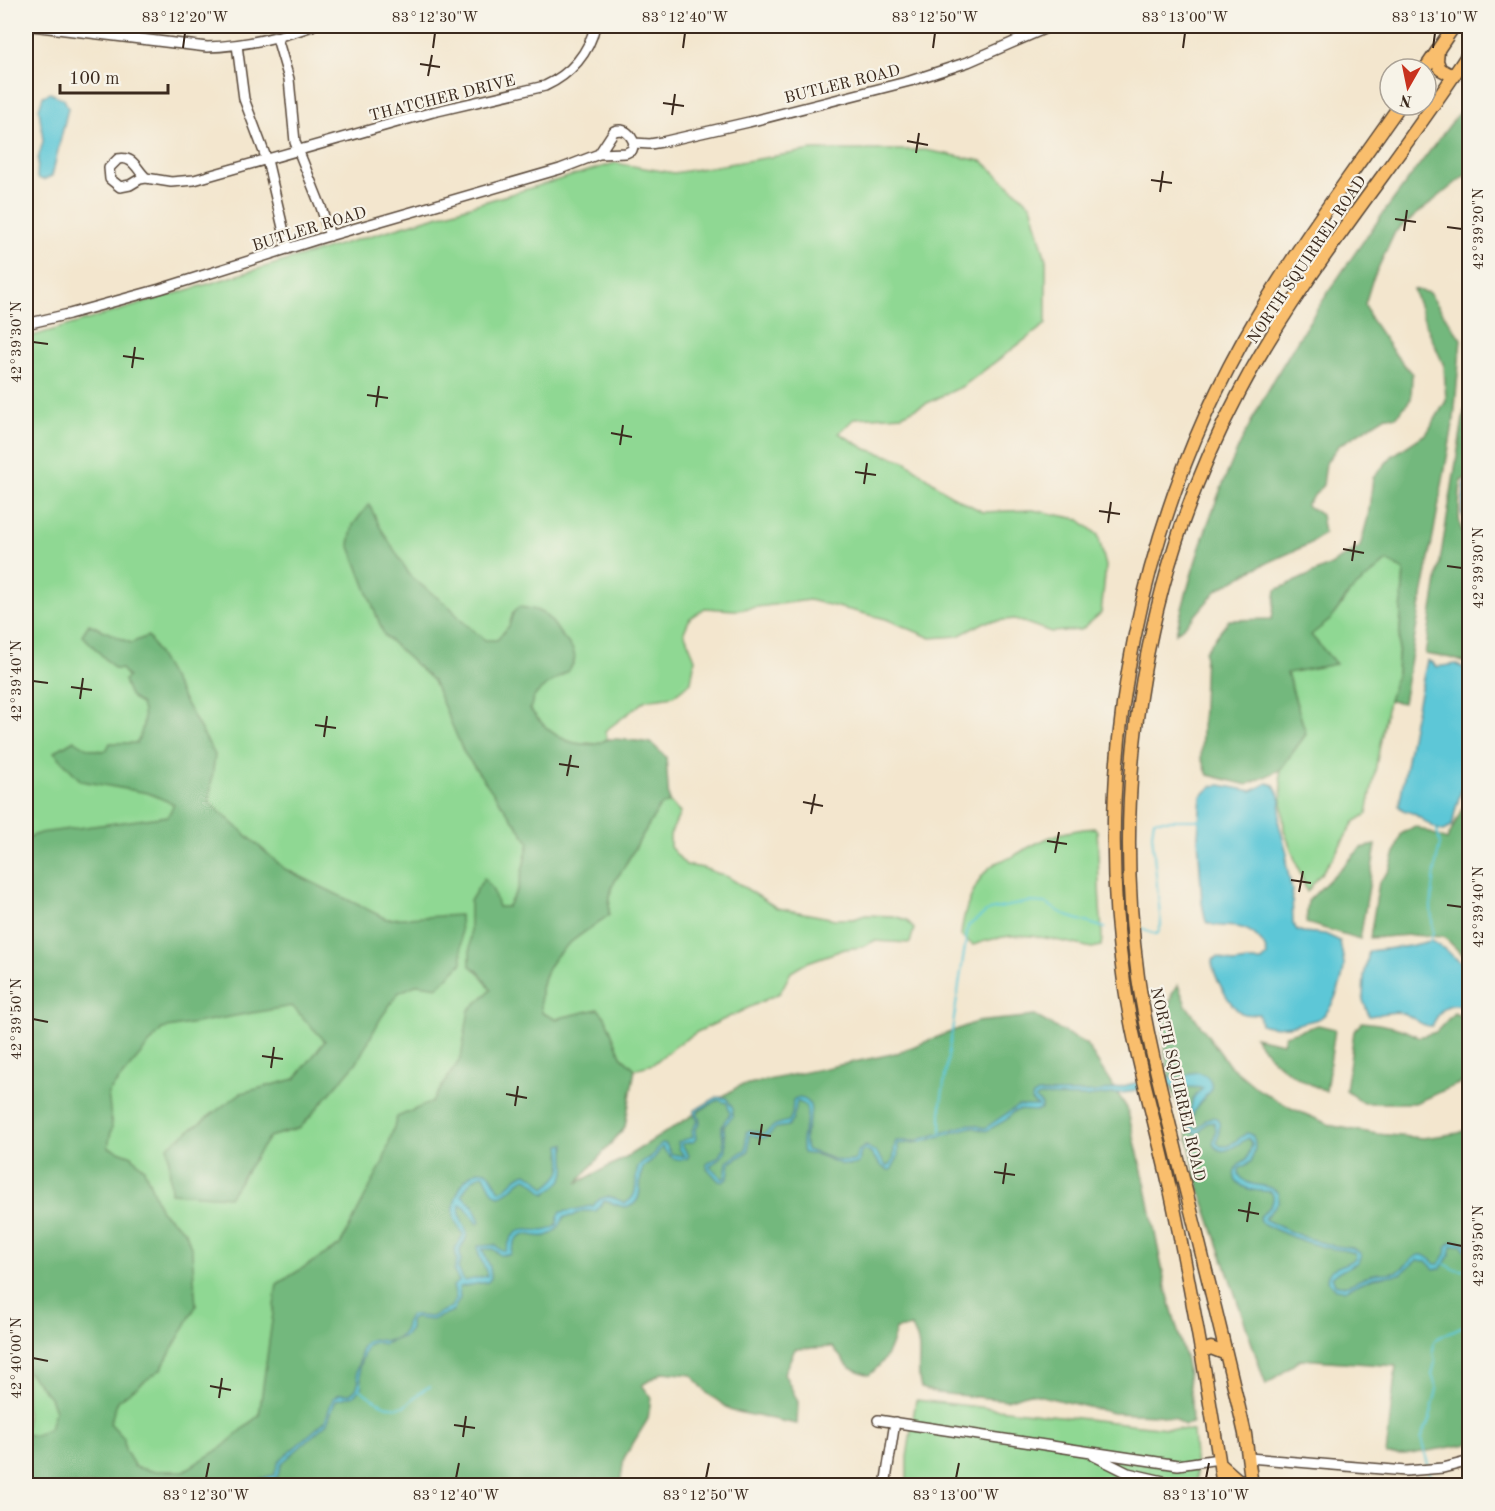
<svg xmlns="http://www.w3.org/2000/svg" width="1495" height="1511" font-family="'Old Standard TT',serif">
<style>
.green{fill:#8fd893;stroke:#658158;stroke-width:1.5}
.forest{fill:#73b87d;stroke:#57714e;stroke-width:1.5}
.water{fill:#5dc7d7;stroke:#4c787a;stroke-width:1.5}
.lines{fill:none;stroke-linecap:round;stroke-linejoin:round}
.stream{stroke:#5dc7d7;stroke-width:2}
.minor-casing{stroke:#574638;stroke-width:12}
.major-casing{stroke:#574638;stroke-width:15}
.minor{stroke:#fff;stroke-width:9}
.major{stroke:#f9be6d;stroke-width:12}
.ticks{fill:none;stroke:#3b2a1e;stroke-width:2}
.labels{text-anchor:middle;stroke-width:4.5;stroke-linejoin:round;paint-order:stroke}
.street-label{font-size:16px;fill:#3b2a1e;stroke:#f7f3e8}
.neatline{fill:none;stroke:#3b2a1e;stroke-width:2}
.ticks-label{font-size:15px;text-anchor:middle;fill:#3b2a1e}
</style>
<rect width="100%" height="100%" fill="#f7f3e8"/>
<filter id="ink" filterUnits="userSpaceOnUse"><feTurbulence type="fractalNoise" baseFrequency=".0167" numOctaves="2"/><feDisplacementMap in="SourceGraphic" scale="12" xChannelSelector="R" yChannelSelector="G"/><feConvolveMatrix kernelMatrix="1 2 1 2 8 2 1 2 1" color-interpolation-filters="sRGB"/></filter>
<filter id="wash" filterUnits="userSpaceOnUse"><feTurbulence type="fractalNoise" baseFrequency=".008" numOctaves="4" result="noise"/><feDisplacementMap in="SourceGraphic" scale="24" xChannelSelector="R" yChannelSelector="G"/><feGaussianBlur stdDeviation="1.35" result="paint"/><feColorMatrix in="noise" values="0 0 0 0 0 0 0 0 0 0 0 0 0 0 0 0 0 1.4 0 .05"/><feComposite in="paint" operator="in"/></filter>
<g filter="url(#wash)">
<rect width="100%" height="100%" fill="#f3e6ce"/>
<path class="green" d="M812,150h113l57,11 49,44 15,55v64l-83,62 -61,29 -47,3 -16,15 27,16 39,12 45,34 33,17 50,-2 45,9 20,16 8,31 -5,47 -20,17 -30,2 -36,-13 -30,3 -27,14 -27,2 -45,-19 -77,-19 -74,10 -30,-2 -15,10 -6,14 11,27 -4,23 -18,14 -27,4 -41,31 2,8 -9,5 -12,-1 -65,216 -283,508 -212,19v-1148l589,-175 59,10z
M1387,560l17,10 -7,103 -11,40 -19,101 -13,8 -22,37 -25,33 -23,-62 -4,-60 26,-36 -19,-61 23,-38 20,-15 20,-28z
M669,802l11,11 -10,22v12l16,18 17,3 25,9 49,31 58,11h19l11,-4 28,1 14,4 7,9 -4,14 -36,-2 -12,6 -17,2 -37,13 -17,10 -11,21 -83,39 -22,14 -22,18 -18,5 -14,-13 -16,-39 -7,-8 -43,10 -13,-6c-10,-52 30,-72 67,-98 0,-17 1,-30 12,-43l38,-65z
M1095,828l2,3c2,24 1,48 3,72 0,15 4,28 1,43l-9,2c-49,-10 -70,-21 -119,-3l-12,-9c1,-21 15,-62 35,-73 7,-4 15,-4 21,-9 27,-16 46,-24 78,-26z
M916,1400l277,31 4,54 -290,1v-29z"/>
<path class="forest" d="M1469,100v72l-74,60 -23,49 -7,23 5,14 24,35 18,21 -1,25 -15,18 -10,-1 -48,30 -12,17 -3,22 -17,20 15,10 3,18 -15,11 -55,25 -37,21 -24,28 -17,15c19,-79 46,-159 85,-230 57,-105 135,-209 208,-303z
M1413,289l16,4 32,46 -7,80 -51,284 -14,-2 8,-28 7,-103 -17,-9 -37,31 -20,28 -19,15 25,29 -49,9 19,61 -26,36 -33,15 -39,-10 -7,-17 4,-107 24,-31 43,-1 4,-29 55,-25 29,-18 8,-30 5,-39 19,-22 35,-23 19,-32 -2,-35 -18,-41z
M1469,382v94l-8,5c-1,20 -7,47 8,63v120l-18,-6 -26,-4z
M369,504l11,23 31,50 40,31 11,13 23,19h12l12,-14 4,-13 5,-6c21,1 30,7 41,25 4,6 11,12 14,18 10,23 -29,31 -38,46 -3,3 -3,9 -5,13 17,23 36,38 66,35 5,-1 9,-4 13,-5 14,0 29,2 42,4l15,14 3,45 -10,5 -38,65c-11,13 -12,26 -12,43 -37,26 -77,46 -67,98l13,6 43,-10 7,8 16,39 14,13 -10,58 -48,56 46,-24 116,-73 158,-33 79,-31 59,-6 51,28 41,64 18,75 21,105 20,73 5,37 1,25 -8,2 -9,-7 -18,-3 -44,-2 -84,-20 -22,7 -70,-7 -16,-5c-7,-21 5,-42 -10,-61l-15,2c-5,20 -11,34 -27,46l-19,-7 -18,-21 -37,2 -11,24 14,29 -1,22 -65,-13 -25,-18 -15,-18 -29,-3 -21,13 9,12 -3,22 -24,39 -4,27h-594v-51l8,2 16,-8 5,-17 -5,-14 -24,-27v-532l14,-5 128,-17 6,-12 -26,-11 -67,-12 -27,-29 20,-12c11,8 19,11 32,11l4,-8h27c6,-12 9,-26 4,-39 -12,-6 -13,-12 -17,-24l4,-3 -7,-8h-6l-33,-34 7,-11 42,19 17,-7 67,119 -6,47 76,67 102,50 73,-4 2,48 -24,24 -20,-3 -20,9 -17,25 -24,44 -57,66 -31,9 -40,60 -58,-4 -3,-47 73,-53 54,-14 30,-38 -33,-35 -130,23 -54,64 4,34 -4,20 24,9 12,13 17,42 25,21 6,19 4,55 -35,63 -43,32 -8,22 14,15 1,12 10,17 17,4h32l37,-23 38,-33 18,-131 63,-39 43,-83 14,-45 35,-15 29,-44 8,-48 22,-20 -13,-19 -8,-5v-65l14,-23 9,12 5,17h9l11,-18 11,-47 -65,-89 -31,-72 -49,-46 -35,-91 4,-19z
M1469,794l1,159 -4,5 -22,-21 -34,-2 -40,3 9,-56 10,-11 12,-37 14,-8 32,14z
M1376,845l-16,94 -54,-16 2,-22 53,-53z
M1178,985l8,20 43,60 30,25 32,18 42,18 44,8 46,4 36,-5 10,-5 1,234 -3,2c4,15 5,34 1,49l1,2 1,26 -2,3 -63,11h-19l10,-89 -95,-7 -35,26 -68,-200 -14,-66 -14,-34 -7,-47 9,-45z
M1454,1013l15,7v58l-4,3 -50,22h-52l-17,-12 8,-60 8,-9c21,2 38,5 57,15l17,-5z
M1318,1025l17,4 -9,62c-33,-13 -51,-26 -72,-54l29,6 2,-8z"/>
<path class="water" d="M50,93l14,6 4,9 -16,68 -9,4 -6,-2 1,-19 5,-18 -4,-32 4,-13z
M1469,479v52l-7,-18 3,-30z
M1427,660l6,3 3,4 20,-3 13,7v93l-14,47 -2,11 -2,5 -8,4c-13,-3 -20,-13 -31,-18 -6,-3 -9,-1 -13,-7l14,-80z
M1267,783l7,2 7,15 -2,24 8,29 -1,10 6,28 1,33 4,6 6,2 22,2 15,7c1,8 3,15 4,23 0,14 -11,47 -24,54 -6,3 -15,4 -22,6 -11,3 -26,4 -37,0l-2,-10c-5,0 -11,1 -15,0 -13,-4 -32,-41 -32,-54l6,-3 16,6 13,-2h15l5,-5c-1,-10 -4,-13 -11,-20 -17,-16 -37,-5 -50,-14l-4,-19 -4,-67 3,-40 11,-10 8,-1 32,6z
M1430,941c15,4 25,22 39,24v44c-21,-10 -28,-1 -37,17 -12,1 -18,-10 -30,-13 -12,-3 -21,2 -33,3l-6,-16 1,-24 5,-25 41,-5z
M1198,1072c10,3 15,9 13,19 -10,9 -19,19 -20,34l6,4c8,-6 8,-14 20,-11l3,7 -3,18 4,3h7l19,-13 5,1c6,11 2,17 -1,28l-12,7v5c8,16 28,7 39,19v10l-14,16c23,12 46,22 72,27 10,2 19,-1 25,9l-3,7 -26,14 3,8c13,6 26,-7 39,-10 7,-2 17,0 24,-3 15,-8 18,-28 37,-7h4l7,-10 1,-8 6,-5 12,1 4,12 -3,-2 -4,-7 -10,1 -2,9 -9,13 -7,1 -8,-8 -9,-1 -16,14 -28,4 -29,12 -9,-1 -8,-9 1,-6 3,-4 24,-11 1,-5c-9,-5 -23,-4 -33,-7 -23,-6 -42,-14 -63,-25l-1,-4c6,-8 16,-12 14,-23l-2,-3c-8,-1 -18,-1 -25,-4 -18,-9 -13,-21 1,-29l5,-15 -3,-6c-11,4 -26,22 -36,6l3,-15 -2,-7 -7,1 -8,10h-5l-7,-7 6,-28 10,-10 -34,-2 -39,6 -45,5 -46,-1 -4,3 7,6 -1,4 -5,2 -17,-1 -6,2 -7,8 -20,11 -15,-4 -49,15 -24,2v13l-7,13c-11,1 -15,-16 -26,-20l-4,2 -2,11c-16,7 -26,-4 -41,-8 -5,-1 -10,-1 -15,-2 -5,-20 9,-33 2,-48l-8,-4 -4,19 -5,6 -12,2 -10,9 -5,1 -12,-4v17l-19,12 -2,15 -5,4 -4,-1 -12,-13v-4l12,-8 5,-9c-1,-18 -7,-18 6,-33l-3,-11 -9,-3 -20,11c-1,12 7,5 -3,19l1,9 -3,3 -12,2 8,11 -2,4c-13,2 -19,-3 -25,-12 -3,3 -4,8 -8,11 -3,4 -9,6 -11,10 -6,11 3,34 -15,39 -7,1 -16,-5 -24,-6l-8,10h-14l-9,5 -9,1c-6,15 -14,23 -33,18 -4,-1 -5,-2 -9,0 -9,4 -8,13 -12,20h-10l-7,-6h-11l8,18 1,11 -3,4 -29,5 1,11 -7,13 -21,9 -19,-2 -3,4v7l-5,7 -21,8 -10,-2 -7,3 -8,22 3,19 -7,9 -19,5 -9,23 -45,40 -5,14 -6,4 -21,5 6,-6 18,-5 5,-14 46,-40 8,-23 7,-4h10l6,-5 3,-8c-5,-10 -2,-12 1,-22 1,-6 -1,-9 3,-14 7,-9 13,-5 22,-4 12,0 22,-9 21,-20l5,-6 20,2 20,-10 5,-9 -3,-12 6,-5 -5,-9 3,-12 -2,-11 8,-14c-2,-6 -8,-11 -9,-18 -3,-18 11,-49 32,-46l4,3 10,17c10,-3 14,-15 26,-18l10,5 9,10c20,-15 18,-19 15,-43l5,-1c-2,28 9,31 -20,50 -8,-4 -10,-13 -19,-16 -12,4 -15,17 -28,18l-5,-4 -9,-17c-11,0 -17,11 -22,20l11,11 7,15 -2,3 -13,-17 -5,-3c-3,26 17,21 0,45l1,12 -3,7 6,13 23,-5c-1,-11 -11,-19 -9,-30l17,-1 7,6h4c2,-4 3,-10 6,-14 12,-16 29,2 45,-12l1,-8 3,-5c12,-1 21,-5 32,-6 9,-13 19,-10 32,-3 16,-7 8,-23 13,-36 3,-7 11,-8 15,-12 5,-5 3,-8 9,-12l4,1 5,10 14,2 -6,-7 -1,-7 15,-5 -1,-7 6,-10 -4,-6 1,-4 22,-13 9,1 7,10 -1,9 -8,9c0,25 11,21 -14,40l13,13 2,-2 2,-15 19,-13v-17l4,-2 14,4 11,-9 14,-4 3,-7 1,-14 3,-2c24,0 12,24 9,36 -1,6 0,11 1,16 17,3 34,16 50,10l2,-9 8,-5 11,7 10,14c11,-7 4,-17 9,-26h19l55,-17 15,4 33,-22h20l-7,-5 2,-5 5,-3c22,-1 44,1 65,-2 22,-3 56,-20 77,-12l11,-6z"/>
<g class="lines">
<path class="stream" d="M1141,928l15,6 2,-1 3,-8 -9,-91 2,-14h46
M1430,941l3,-8 -2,-26 5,-44 4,-19 -3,-14
M941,1132v-29l27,-177 21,-16 40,-8 16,1 22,13 38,12
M1445,1264l9,5 16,2
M359,1389c13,9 33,26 48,15 9,-6 12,-14 23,-17
M1428,1465l-7,-26 9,-21 7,-29 -5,-14 3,-13 -2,-10 1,-10 3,-4 26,-12 7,-6
M1429,1471l5,15"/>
</g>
</g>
<g filter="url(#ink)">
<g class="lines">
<g class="minor-casing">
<path id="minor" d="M32,26l175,21c37,-1 71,-9 105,-21
M277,38l12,41 6,63 26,65 9,29
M237,45l7,54 23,61 21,89
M634,143l16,1 12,-2 87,-20 161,-41 58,-19 83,-36
M599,154l15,-23c10,-3 16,2 20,12
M146,178c-10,-9 -12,-22 -28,-19l-9,9 1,11 10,8 10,-2 10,-6 6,-1 25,4 23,-2 239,-68 112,-26c26,-12 44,-33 50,-60
M26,324l43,-10 91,-25 155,-49 245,-71 39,-15 27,-1 6,-3 2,-7
M878,1420l300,45 41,-6
M1094,1456l34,17 57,13
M1249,1458l157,13 37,-3 27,-7
M885,1486l10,-64"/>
</g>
<g class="major-casing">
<path id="major" d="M1438,50l-1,11 3,8 13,7
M1425,69l29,-43
M1201,1352l10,-4 15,6
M1220,1464l17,15 15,7
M1223,1486c-15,-99 -32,-199 -53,-297 -15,-69 -36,-137 -46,-207 -33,-227 16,-467 132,-664 43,-74 95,-143 144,-213
M1252,1486l-7,-52c-21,-92 -44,-184 -67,-275 -15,-61 -31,-121 -40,-182 -27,-200 7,-407 102,-586 64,-121 156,-225 230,-340"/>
</g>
<use href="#minor" class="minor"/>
<use href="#major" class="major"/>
</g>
</g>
<path class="ticks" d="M183,48l2,-15M433,48l2,-15M683,48l2,-15M933,48l2,-15M1183,48l2,-15M1433,48l2,-15M420,64l20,3M428,76l4,-21M663,103l21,3M672,115l3,-21M907,141l21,4M916,153l3,-20M1151,180l21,3M1160,192l3,-21M1395,219l21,3M1447,227l15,2M1404,231l3,-21M33,342l15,2M123,356l21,3M132,368l3,-21M367,395l21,3M376,407l3,-21M611,433l21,4M620,445l3,-20M855,472l21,3M864,484l3,-21M1099,511l21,3M1108,523l3,-21M1343,549l21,4M1352,561l3,-20M1447,566l15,2M33,681l15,2M71,687l21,3M80,699l3,-21M315,725l21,3M324,737l3,-21M559,764l20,3M567,776l4,-21M803,802l20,4M811,814l4,-20M1047,841l20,3M1055,853l4,-21M1291,880l20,3M1299,892l4,-21M1447,905l15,2M33,1019l15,3M262,1056l21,3M271,1068l3,-21M506,1094l21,4M515,1106l3,-20M750,1133l21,3M759,1145l3,-21M994,1172l21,3M1003,1184l3,-21M1238,1210l21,4M1247,1222l3,-20M1447,1243l15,3M33,1358l15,3M210,1386l21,4M219,1398l3,-20M454,1425l21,3M463,1437l3,-21M206,1478l3,-15M456,1478l3,-15M706,1478l3,-15M956,1478l3,-15M1206,1478l3,-15"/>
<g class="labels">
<g class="street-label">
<text transform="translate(842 83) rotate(-14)" y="6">BUTLER ROAD</text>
<text transform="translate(442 97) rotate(-14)" y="6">THATCHER DRIVE</text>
<text transform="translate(309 228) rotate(-17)" y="6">BUTLER ROAD</text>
<text transform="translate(1306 259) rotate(-56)" y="6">NORTH SQUIRREL ROAD</text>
<text transform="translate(1179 1084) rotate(77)" y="6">NORTH SQUIRREL ROAD</text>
</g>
</g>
<rect width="1495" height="1511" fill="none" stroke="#f7f3e8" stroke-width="66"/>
<g transform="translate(1408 87) rotate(189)"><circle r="28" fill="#f7f3e8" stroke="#aca397" stroke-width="1.5"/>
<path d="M0-4.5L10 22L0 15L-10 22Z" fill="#c8321e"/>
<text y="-9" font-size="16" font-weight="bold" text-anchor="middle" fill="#3b2a1e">N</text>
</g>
<path d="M60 84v9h108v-9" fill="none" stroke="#3b2a1e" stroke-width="3"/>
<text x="69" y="84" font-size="18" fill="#3b2a1e" stroke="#f7f3e8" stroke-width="4.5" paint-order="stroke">100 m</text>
<rect x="33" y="33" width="1429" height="1445" class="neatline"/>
<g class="ticks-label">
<text x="185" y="22">83°12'20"W</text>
<text x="435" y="22">83°12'30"W</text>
<text x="685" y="22">83°12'40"W</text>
<text x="935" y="22">83°12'50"W</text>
<text x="1185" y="22">83°13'00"W</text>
<text x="1435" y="22">83°13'10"W</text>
<text transform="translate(1478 229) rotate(-90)" y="5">42°39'20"N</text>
<text transform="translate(16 342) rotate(-90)" y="5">42°39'30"N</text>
<text transform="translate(1478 568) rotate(-90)" y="5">42°39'30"N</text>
<text transform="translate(16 681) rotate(-90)" y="5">42°39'40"N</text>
<text transform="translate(1478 907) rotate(-90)" y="5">42°39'40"N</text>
<text transform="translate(16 1019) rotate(-90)" y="5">42°39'50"N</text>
<text transform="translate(1478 1246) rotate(-90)" y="5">42°39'50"N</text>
<text transform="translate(16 1358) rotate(-90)" y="5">42°40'00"N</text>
<text x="206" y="1500">83°12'30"W</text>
<text x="456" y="1500">83°12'40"W</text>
<text x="706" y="1500">83°12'50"W</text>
<text x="956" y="1500">83°13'00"W</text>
<text x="1206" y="1500">83°13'10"W</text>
</g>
</svg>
